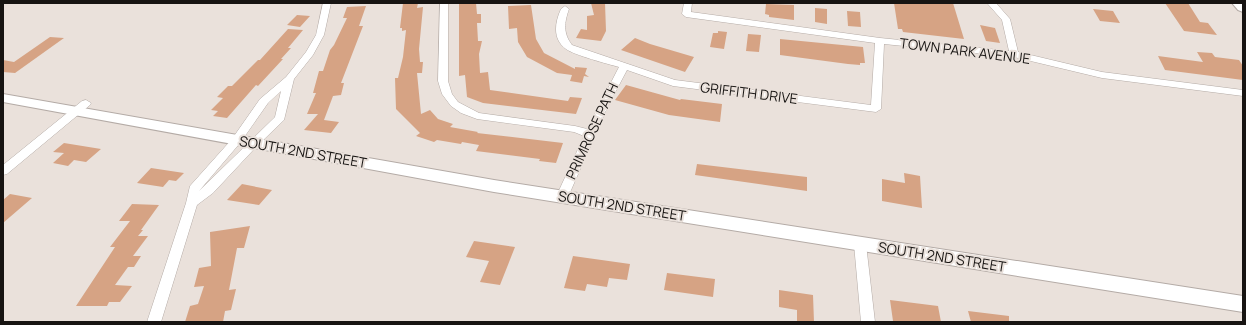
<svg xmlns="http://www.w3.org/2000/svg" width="1246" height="325" font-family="Manrope,sans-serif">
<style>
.building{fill:#d6a384}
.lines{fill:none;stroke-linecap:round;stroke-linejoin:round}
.street-casing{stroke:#b4aba6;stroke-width:1}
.secondary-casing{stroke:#b4aba6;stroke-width:2}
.highway-casing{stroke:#b4aba6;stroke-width:2}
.street{fill:#fff;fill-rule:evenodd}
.secondary{fill:#fff;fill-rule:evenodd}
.highway{fill:#fff;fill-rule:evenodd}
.labels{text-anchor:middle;stroke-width:4;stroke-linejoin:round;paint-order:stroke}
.street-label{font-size:14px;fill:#171412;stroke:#eae1db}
</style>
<rect width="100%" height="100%" fill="#eae1db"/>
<path class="building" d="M403,3h15l-1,5 6,-1 -4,42 1,13h3l-1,11h-5l4,41 9,-4 8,9 15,5 -3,3 28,5 -1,1 86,10 -7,20 -17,-2 1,-2 -64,-8 3,-6 -17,-3 -1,2 -24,-4 -3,2 -18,-6 4,-3 -24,-24 -1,-31h3l5,-21 3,-27 -4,1v-3h-2z
M459,3h17l1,11h4v9h-4l1,18h4l-3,13 1,19 8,-1 2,18 78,11 2,-4 12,1 -6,16 -93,-11 -16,-6 -2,-22 -6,1z
M591,3h14l1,28 -5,10 -25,-3 5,-9 6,1v-14l7,-1z
M894,3h59l11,36 -61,-7 -1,-3h-4z
M1165,3h23l12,19 8,1 9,12 -33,-4z
M766,4l28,1v15l-25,-3v-2l-4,-1z
M531,5l5,34 8,14 31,16v-2l12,1 -2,6 4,3 -5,-1 -2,7 -12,-2 2,-6 -15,-2 -30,-16 -9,-15 -1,-14 -8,1 -1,-23z
M366,6l-7,20h4l-22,57h3l-3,12 -8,1 -9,24 15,2 -8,11 -27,-3 14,-16h-11l9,-21h-3l6,-22h4l7,-21 4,-5 13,-27h-4l4,-11z
M815,8l12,1v15l-12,-2z
M1093,9l20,2 7,12 -20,-2z
M847,11l13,1 1,15 -13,-1z
M297,15l13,1 -10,11 -13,-2z
M980,25l15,3 5,15 -14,-2z
M288,29l15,1 -15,18h3l-10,11h2l-25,27 -2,-1 -29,33 -14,-2 5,-5 -7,-1 12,-12 -6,-1 11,-11h4l26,-26h2z
M718,31l9,1 -3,17 -14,-2 3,-14h5z
M748,34l13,1 -2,17 -13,-1z
M50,37l14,1 -49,35 -12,-1v-12l11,2z
M635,38l15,6 44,13 -9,15 -64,-22z
M780,39l83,8 2,16h-5v2l-12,-1 -68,-9z
M1197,52l15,1 3,4 24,3 4,6v14l-78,-10 -7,-14 45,6z
M626,85l54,15 1,-1 41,5 -2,18 -51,-7 -54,-15z
M64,143l37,6 -15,13 -12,-2 -6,6 -15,-3 11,-10 -11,-1z
M697,164l110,13v14l-112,-16z
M151,168l33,5 -8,8 -7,-1 -6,7 -26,-4z
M904,173l16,3 2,32 -40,-7v-22l23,4z
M242,184l30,6 -13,15 -32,-5z
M10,194l22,4 -29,25v-23z
M132,204l27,1 -18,25h2l-5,6h10l-15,20h8l-7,11h-6l-13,18 17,1 -12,16h-11l-2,4h-31l39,-59h-5l20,-26h-11z
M250,226l-6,22h-7l-8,42 7,-1 -5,21 -6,1 -2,11h-38l5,-16 8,-2 6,-18 -10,1 5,-19 12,-2 -1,-34z
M474,241l41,6 -15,38 -20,-3 9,-21 -23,-4z
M573,256l57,8 -3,16 -18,-2 -2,9 -20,-3 -2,7 -21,-3z
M667,273l48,6 -2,18 -49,-7z
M779,290l34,5 1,27h-17v-12l-18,-3z
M890,300l48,6 3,16 -48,-1z
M968,311l41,5v6h-38z"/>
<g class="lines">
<g class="street-casing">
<path id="street" d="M323,3h8l-7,32 -11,20 -19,24 -10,41 -28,27 -43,46 -16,12 -36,117h-14l39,-119 4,-17 42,-47 28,-40 26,-22 20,-25 10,-17zM281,91l-6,26 -76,74 41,-48 28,-40z
M440,3h8v78l4,13 6,8 21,11 96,13 12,3 32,-62c-11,-3 -45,-12 -53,-18 -14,-10 -11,-27 -5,-40l4,-3 4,3c-5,14 -6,24 3,36l103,35 196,25 4,-62 -189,-26 -4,-3 2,-11h8l-1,9 189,26 129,13 -7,-31 -15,-17h9l14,16 8,33 84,20 141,18v6l-141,-18 -88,-21 -130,-13 -3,65 -5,3 -203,-26 -46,-16 -20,38 -39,89 -2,3h-8l-2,-3 28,-61 -10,-4 -97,-13 -16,-6 -10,-7 -9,-12 -4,-13z
M86,100l5,3 -1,2 -83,69 -4,1v-10l79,-64z
M860,239l4,2 2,3 9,78h-14l-7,-78 2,-3z"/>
</g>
<g class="secondary-casing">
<path id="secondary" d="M3,94l491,86 749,116v16l-749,-120 -491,-90z"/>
</g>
<g class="highway-casing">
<path id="highway" d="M1232,3h11v9l-5,-2z"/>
</g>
<use href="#street" class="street"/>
<use href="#secondary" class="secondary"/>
<use href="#highway" class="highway"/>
</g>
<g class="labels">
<g class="street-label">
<text transform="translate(965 51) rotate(7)" y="5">TOWN PARK AVENUE</text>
<text transform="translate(749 93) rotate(7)" y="5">GRIFFITH DRIVE</text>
<text transform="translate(592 131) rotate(-65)" y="5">PRIMROSE PATH</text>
<text transform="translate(303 152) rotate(10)" y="5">SOUTH 2ND STREET</text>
<text transform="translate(622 206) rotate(9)" y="5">SOUTH 2ND STREET</text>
<text transform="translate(942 257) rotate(9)" y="5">SOUTH 2ND STREET</text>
</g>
</g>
<rect width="1246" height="325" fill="none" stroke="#171412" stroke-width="8"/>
</svg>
